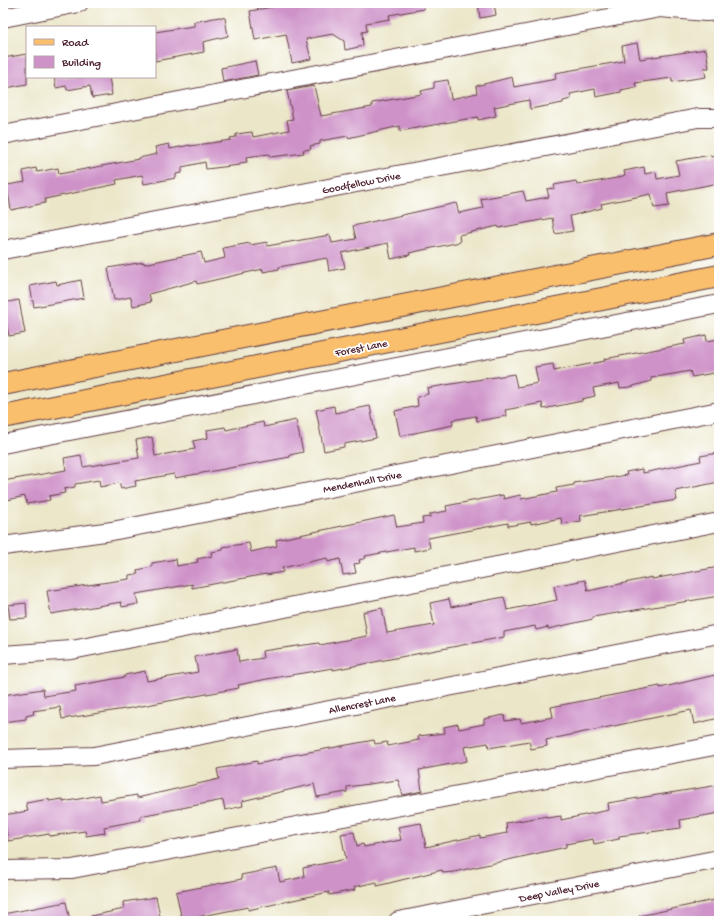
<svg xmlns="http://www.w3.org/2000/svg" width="722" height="924" font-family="'Gochi Hand',sans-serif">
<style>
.building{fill:#ce92c8}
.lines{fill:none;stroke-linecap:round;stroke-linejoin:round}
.minor-casing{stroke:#623d43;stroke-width:20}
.major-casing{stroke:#623d43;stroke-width:24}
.minor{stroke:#fff;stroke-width:18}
.major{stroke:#f9bf6c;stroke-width:22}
.labels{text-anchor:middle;stroke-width:3.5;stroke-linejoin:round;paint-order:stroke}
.street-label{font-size:11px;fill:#4a1f2b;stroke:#fff}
</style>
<rect width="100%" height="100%" fill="#fff"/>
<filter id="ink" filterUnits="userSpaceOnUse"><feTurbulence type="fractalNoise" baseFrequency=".025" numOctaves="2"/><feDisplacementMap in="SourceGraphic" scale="8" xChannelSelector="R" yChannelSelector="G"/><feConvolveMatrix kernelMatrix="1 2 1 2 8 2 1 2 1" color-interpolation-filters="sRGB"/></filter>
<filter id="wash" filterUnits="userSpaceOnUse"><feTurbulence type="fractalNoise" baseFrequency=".012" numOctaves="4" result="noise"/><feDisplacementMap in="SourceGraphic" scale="16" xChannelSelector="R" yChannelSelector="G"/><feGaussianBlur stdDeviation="0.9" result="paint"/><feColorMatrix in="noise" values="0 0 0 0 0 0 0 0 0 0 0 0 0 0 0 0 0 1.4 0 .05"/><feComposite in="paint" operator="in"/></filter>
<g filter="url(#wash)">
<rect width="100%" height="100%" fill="#ebe6c8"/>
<g id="blocks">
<path class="building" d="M294,3l1,6 34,-6v3l13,-3h82v6l-35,6 1,4 -24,4 1,8 -5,1 1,14 -18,4 -1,-9 -11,-7 -27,5 5,20 -19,4 -6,-29 -31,6 -5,-29z
M478,3h16l2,12 -16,3z
M219,17l6,1 3,18 -25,6 1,10 -49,9v-29l39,-6v-4z
M637,43l3,16 66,-10 3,19h-5l2,9 -34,5v-4l-37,5 1,4 -15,3v2l-25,5 -1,-8 -25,5 1,5 -8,2v2l-33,6 -1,-9 -35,7 2,9 -18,4v-3l-78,14v-5l-52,12v-2l-28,5v3l-10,2 1,3 -8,1 1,3 -34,4 -1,-3 -23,3 1,5 -7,1v2l-34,4 -1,-7 -23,5v6l-6,1v4l-32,6 -2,-9 -26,5 1,4 -72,15v4l-34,7 -4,-25 18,-3 -2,-11 13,-3 1,4 21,-4 1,6 80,-15v-1l18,-4 -2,-7 14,-3 1,5 20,-4v1l41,-6 -1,-2 6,-1v-3l16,-2 1,5 36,-7 -2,-10 6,-1 -6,-28 27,-5 7,30 51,-9v-4l50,-9 -1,-3 13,-3v-6l14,-2 3,19 26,-6 -1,-7 36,-9 2,10 42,-8 -1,-6 69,-12 -2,-15z
M27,54v30l-21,4 -1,-7h-2v-23z
M255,61l3,14 -35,7 -2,-14z
M54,77h55l3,18 -20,3 -2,-12 -23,4 -1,-4 -10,2z
M711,155v2l7,-2 1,28 -52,10 2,13 -15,2 -3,-14 -50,10 1,4 -32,8 3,15 -18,3 -3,-16 -53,10 -1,-2 -39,9 1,7 -51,11 1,2 -19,4 -3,-16 -46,10 3,15 -16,3 -2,-13 -48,9v2l-16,3v-3l-66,15 -1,-3 -47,13 2,8 -18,4 -2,-9 -17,3 -6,-32 36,-6v2l57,-12 3,11 21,-5 -2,-10 27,-5v2l17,-3v4l63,-11 2,8 24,-4 -3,-13 103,-23 3,10 24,-5 -2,-9 42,-8 3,10 23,-4 -2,-8 8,-1 -1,-3 22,-4 1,4 40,-7 8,-3 -1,-4 20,-4 1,7 11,-2 1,7 22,-4 -3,-14z
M81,280l3,18 -50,9 -4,-21 26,-5 1,4z
M19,300l6,33 -16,3 -3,-14 -3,1v-20z
M706,335l1,6 12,-2v33l-27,5 -2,-6 -39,7v3l-21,6 -10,1 -1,-5 -26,5 2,8 -13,3v2l-39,8 -1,-6 -37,7 2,6 -30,5 -1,-5 -24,4 1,5 -53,11 -5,-25 23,-5 -1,-9 11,-3 -1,-6 87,-14 3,13 21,-4 -3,-16 18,-3 1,7 51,-10 -1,-2 81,-15 -1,-4z
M334,406l1,7 35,-7 6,32 -32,6v3l-20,4 -8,-41z
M296,420l7,32 -13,3v2l-115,21 -1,-4 -39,7 1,5 -15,3 -2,-6 -19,4 -1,-7 -24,4v3l-11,2 1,4 -16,3 1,4 -23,4 -2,-8 -22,5v-20l63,-11 -2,-12 17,-3 2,12 56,-9 -3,-18 16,-3 3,19 40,-7 -2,-8 15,-3 -1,-8 18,-3 1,3 37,-8 1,5z
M719,453v29l-44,9 2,9 -97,16 1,5 -19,3 -1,-6 -30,6v-2l-23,4v-3l-80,15 2,10 -16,3v-4l-49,9 1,2 -7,2 1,3 -6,1 2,9 -13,2 -3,-16 -12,3 -1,-4 -45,10 1,4 -17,3v-1l-74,14v-4l-56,10 2,10 -16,3 -1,-5 -70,12 -4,-23 82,-12v-4l9,-1 -1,-4 15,-3v-4l24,-4 1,7 21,-4 -1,-3 15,-3 -1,-4 12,-2v-3l26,-4 2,9 26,-6 -1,-6 118,-25 3,12 26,-4 -1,-5 8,-1v-3l17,-3 -1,-5 57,-11 1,4 16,-4 1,4 36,-7 -1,-4 18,-3v-2l53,-8 -1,-3 16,-3 1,4 58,-12 -1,-5z
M719,567v29l-126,21v2l-45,10v-2l-12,3 -1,-4 -31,6v5l-171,33v-2l-66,11 -29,6 1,3 -108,20 -69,11 -2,-12 -27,4 1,3 -8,2v3l-23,3v-27l40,-6 1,7 32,-5 -1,-5 50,-9v-2l20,-4 2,10 51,-9 -3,-15 42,-8 2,13 24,-4 -1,-7 57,-8 1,2 47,-9 -4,-24 19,-4 5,25 47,-8 -4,-22 19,-4 2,8 53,-10 3,13 50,-10 -3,-14 31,-6 3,11 64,-14v2z
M26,603l1,15 -17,1 -2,-14z
M719,674v44l-25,6 -3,-14 -145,30 1,6 -16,3 -2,-8 -40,7 -1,-5 -24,4 3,14 -48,9 3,21 -19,4 -5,-15 -51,7v5l-30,5 -3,-13 -72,17 1,5 -18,4 -2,-10 -83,16 1,4 -37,7 1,6 -19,3 -1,-5 -35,5 -1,-2 -41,7 -4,-26 24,-4 -2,-8 23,-4v2l14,-2v3l37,-7 1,6 36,-6v3l82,-19 -2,-10 40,-8v3l25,-5v-2l92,-17 1,4 12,-2 1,4 31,-6 -1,-4 27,-3 -1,-6 14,-3 1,5 25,-5v-5l20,-4 1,6 15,-2 1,4 32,-6 -2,-10 109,-21v2z
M719,785v28l-39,7 1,8 -62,8v3l-25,5 -1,-5 -27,5v3l-112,25 -11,1 -1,-3 -65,16v-4l-23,5 1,3 -26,5v-3l-81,18v-3l-66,13 -6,-28 66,-13 -1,-4 36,-7 3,14 24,-5 -1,-9 43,-9 -5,-25 13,-2 3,14 6,-2 1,3 37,-7 -3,-13 23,-4 5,24 54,-12v3l27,-5 -1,-10 41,-7v2l14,-2v4l48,-10 -1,-7z
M156,897l5,24h-69l-1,-5 33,-7 -1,-7z
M714,900l4,21h-78l-1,-5z
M66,902l4,19h-67v-7z"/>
</g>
</g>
<g filter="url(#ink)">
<use href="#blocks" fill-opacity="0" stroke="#623d43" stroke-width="1"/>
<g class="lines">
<g class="minor-casing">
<path id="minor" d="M3,18l76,-15
M3,135l657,-127 46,4 13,-1
M3,250l695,-132h21
M3,444l716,-140
M3,546l109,-15 607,-120
M3,655l69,-5 647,-128
M3,759l91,-3 625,-122
M3,870l69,-1 647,-124
M398,921l321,-62"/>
</g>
<g class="major-casing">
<path id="major" d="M3,384l716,-140
M3,417l716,-141"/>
</g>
<use href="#minor" class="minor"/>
<use href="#major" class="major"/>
</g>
</g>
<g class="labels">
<g class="street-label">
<text transform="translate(361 182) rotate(-11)" y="4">Goodfellow Drive</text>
<text transform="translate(361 347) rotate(-11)" y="4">Forest Lane</text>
<text transform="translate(362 481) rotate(-11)" y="4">Mendenhall Drive</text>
<text transform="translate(362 703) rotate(-11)" y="4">Allencrest Lane</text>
<text transform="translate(559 890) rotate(-11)" y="4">Deep Valley Drive</text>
</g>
</g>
<rect width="722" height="924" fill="none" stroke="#fff" stroke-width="16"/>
<rect x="26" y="26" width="130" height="52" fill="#ffffff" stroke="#b7a5aa"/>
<rect x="34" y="39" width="20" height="6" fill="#f9bf6c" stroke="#b7a5aa"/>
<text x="62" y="46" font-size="12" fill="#4a1f2b">Road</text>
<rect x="34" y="56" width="20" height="12" fill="#ce92c8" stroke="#b7a5aa"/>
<text x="62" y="66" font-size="12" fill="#4a1f2b">Building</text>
</svg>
